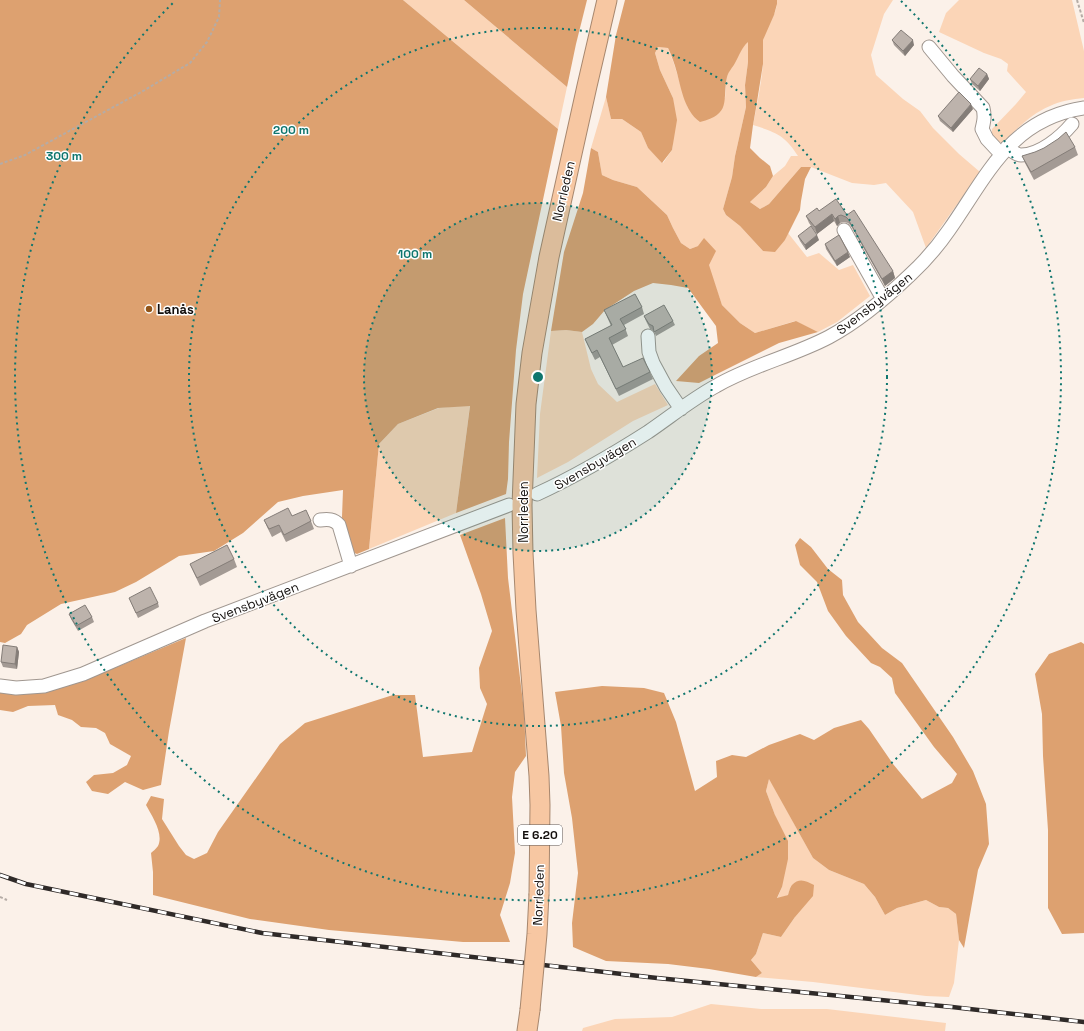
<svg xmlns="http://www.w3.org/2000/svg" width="1084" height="1031" font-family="'Space Grotesk',sans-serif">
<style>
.green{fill:#fbd5b7}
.forest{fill:#dda170}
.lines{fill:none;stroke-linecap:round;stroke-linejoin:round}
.minor-casing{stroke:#a09790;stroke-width:15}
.highway-casing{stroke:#a7876e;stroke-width:21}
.path{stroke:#b5aca6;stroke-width:2;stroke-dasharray:3 2;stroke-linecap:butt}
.minor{stroke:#fff;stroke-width:13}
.highway{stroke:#f7c7a2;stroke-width:19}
.rail-casing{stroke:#2f2a28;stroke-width:4.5}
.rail{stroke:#fff;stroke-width:3;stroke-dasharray:9;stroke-linecap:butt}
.highway-bridge-casing{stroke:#a7876e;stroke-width:21;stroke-linecap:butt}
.highway-bridge{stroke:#f7c7a2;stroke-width:19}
.wall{fill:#a39a94}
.shaded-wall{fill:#847d78}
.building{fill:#bdb3ac;stroke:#847d78}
.ring{fill:none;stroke:#0f766e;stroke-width:2;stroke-dasharray:2 4}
.poi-dot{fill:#925519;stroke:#fff;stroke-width:1.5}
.labels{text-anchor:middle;stroke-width:3;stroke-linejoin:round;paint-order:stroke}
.shield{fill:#fff;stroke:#5a5756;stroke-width:1}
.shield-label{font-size:12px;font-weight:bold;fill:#130f0d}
.street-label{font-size:13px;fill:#130f0d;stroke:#fff}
.poi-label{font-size:13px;font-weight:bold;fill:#130f0d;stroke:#fff;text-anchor:start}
.centre{fill:#0f766e;stroke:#fff;stroke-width:2}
.ring-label{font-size:12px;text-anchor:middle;font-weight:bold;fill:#0f766e;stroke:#fff;stroke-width:3;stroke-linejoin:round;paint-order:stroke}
</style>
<rect width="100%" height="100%" fill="#fbf1e9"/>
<path class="green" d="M403,0h61l103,87 -9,42z
M777,0h116l-9,14 -13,41 5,20 27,24 17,12 13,17 26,26 21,18 -54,76 -13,-36 -27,-29 -12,2 -22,-2 -41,-16h-10l-32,37 -9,5 -10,-7 16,-15 7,-11 12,-10 6,-10h7c-13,-21 -23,-24 -45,-31 4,-20 8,-40 10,-60 0,-8 -2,-17 0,-25 2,-13 15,-26 14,-40z
M959,0h113l12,51v47c-11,1 -24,3 -34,8 -18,7 -34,24 -48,37l-5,-2 -5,-6v-6l24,-25 10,-12 -19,-21 1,-7 -7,-5 -17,-6 -45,-21 7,-19z
M748,41v21l-3,23 1,22 -11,49 -3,21 -9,32 3,6 14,11 23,25 22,-11 3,-7 19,24 12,-4 20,17 14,-5 17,31 -33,26 -19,10 -23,-11 -40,12 -15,-10 -18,-18 -14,-40 -10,-19 -8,3 -9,-6 -8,-15 -6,-13 -30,-28 -24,-7 -11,-5 -4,-23 -7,-4 15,-51 5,22h11l19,13 7,16 15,15 9,-13 1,-8v-44l-13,-28 -5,-17 3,-6 10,1c8,19 13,40 20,60l37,-10 2,-23 16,-28z
M566,330l16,2 9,37 7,15 19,18 38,-18 13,21 -35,16 -65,41 -31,16 3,-64 11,-83z
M470,405l-14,108 -87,36 10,-105 19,-20 41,-16z
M769,778l44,80 16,12 35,14 11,13 10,18 12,-7 29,-8 13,7 9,1 8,6 3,26 -5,43 -5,14 -23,-1 -113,-14 -57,-5 6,-4 -11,-13 5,-6 7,-21 18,4 14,-20 -4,-31 -3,9 -11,4 5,-12 -7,-72 -9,-24z
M711,1004l50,5h66l119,14 -1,8h-363l1,-3 32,-9 57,-2z"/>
<path class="forest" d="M0,0h403l155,129 -35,165 -7,56 -7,92 -1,37 -2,15 -50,19 14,-107 -32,2 -40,16 -19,20 -10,105 -12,5 -12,-5 -3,-32 1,-27 -40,6 -25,6 -35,31 -29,18 -35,5 -43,26 -21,10 -54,12 -34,21 -6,9 -16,9 -5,-1z
M464,0h123l-11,44 -9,43z
M625,0h152v4l-3,11 -11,25v24l-7,44 -3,17 -3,23 10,10 10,8 3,10 -7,11 -16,15 10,7 9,-5 32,-37h10l-6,12 -4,22 -1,9 -15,30 -10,12 -12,-1 -23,-25 -14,-11 -3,-6 9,-32 3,-21 11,-49 -1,-22 3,-23v-20c-6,5 -9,14 -13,21 -2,4 -7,9 -8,14 -5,24 5,37 -27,45 -17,-12 -19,-37 -25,-56 -2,-6 -4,-12 -7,-18l-10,-1 -3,6 5,17 13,28 4,22 -5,30 -10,13 -14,-15 -7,-16 -19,-13h-11l-5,-22 10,-62z
M591,148l7,4 4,23 11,5 24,7 30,28 6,13 8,15 9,6 8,-3 6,-8 12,13 -7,14 13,40 18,18 15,10 41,-12 22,11 -39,11 -80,40 -23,-2 23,-25 19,-13 -2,-17 -28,-38 -17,-3 -18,-2 -19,8 -29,19 -12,14 -11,8 -16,-2 -15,1 13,-79 19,-59z
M505,518l3,60 16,133 2,45 -11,16 -3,25 3,56 -5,30 -10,32 10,27h-47l-134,-12 -79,-11 -97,-24v-23l-2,-19c2,-2 5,-4 7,-7 6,-12 -6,-30 -12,-41l5,-9 13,3 -2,20 17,27 7,9 8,4 13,-6 11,-21 62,-88 25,-21 88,-28h22l8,62 49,-5 15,-48 -7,-16 -1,-20 13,-37 -11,-37 -21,-59z
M800,538l11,9 17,22 14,11 1,15 15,27 24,26 20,15 51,74 20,34 13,33 3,40 -11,26 -14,78 -5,-8 -3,-26 -8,-6 -9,-1 -13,-7 -29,8 -12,7 -10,-18 -11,-13 -35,-14 -16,-12 -44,-79 -3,12 9,24 13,26v18l-6,28 -5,11 11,-3c1,-3 2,-8 4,-10 7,-8 15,-4 22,0l-1,11 -18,21 -14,20 -18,-4 -7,21 -5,6 11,13 -6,4 -47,-8 -41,-5 -62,-3 -33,-14 -1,-24 6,-50 -6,-55 -8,-45 -3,-47 -6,-34 47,-6 42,2 20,5 12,29 19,69 22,-14 -1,-16 16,-6 14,2 23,-12 31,-11 14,6 20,-12 27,-8 8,9 24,35 29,35 30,-16 5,-9 -23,-27 -39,-54 -3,-15 -12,-11 -9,-4 -25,-27 -18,-25 -11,-29 -17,-17 -5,-20z
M186,638l-17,93 -8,54 -18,5 -18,-8 -17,12 -16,-3 -6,-9 8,-7 19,-2 14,-8 4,-9 -21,-12 -5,-11 -9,-5 -15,-1 -9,-7 -14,-5 -3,-10 -27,1 -15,6 -13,-2v-20l100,-16z
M1081,642l3,2v289l-22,1 -14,-26v-78l-5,-74 -1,-42 -7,-40 14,-20z"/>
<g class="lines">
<g class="minor-casing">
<path id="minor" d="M929,47l24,29 30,32c2,8 1,13 -1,21l5,10 14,15
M1007,147c4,3 9,8 14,8 19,0 40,-18 51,-31
M844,230l39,69
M648,336l1,16 4,11 13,24 15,22
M537,494c39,-18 75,-39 111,-62 22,-15 44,-33 68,-46 36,-21 77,-30 113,-49 28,-15 59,-41 82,-63 14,-13 27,-28 38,-44 38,-54 61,-111 135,-122
M320,520c8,-1 14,-1 19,5l12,41
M0,686l16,2 28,-2 39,-12 122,-53 304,-116"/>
</g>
<g class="highway-casing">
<path id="highway" d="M539,894l1,-89 -1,-29 -13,-166 -3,-57 -1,-48 4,-101 6,-51 17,-96 38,-171 20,-86
M527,1031l3,-21"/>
</g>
<path class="path" d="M1077,0l7,23
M0,164l25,-9 118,-64 47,-28 17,-21 12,-25 1,-17
M0,897l7,3"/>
<use href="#minor" class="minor"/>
<use href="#highway" class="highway"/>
<g class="rail-casing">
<path id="rail" d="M0,875l26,9 236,49 395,45 295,29 132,15"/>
</g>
<use href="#rail" class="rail"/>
<g class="highway-bridge-casing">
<path id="highway-bridge" d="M530,1010l7,-76 2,-40"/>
</g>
<use href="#highway-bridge" class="highway-bridge"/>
</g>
<path class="wall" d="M892,40l22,5 -9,11 -11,-11z
M987,74l2,5 -9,12 -8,-7 -2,-5z
M973,109l-20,23 -13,-11 -2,-5z
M1075,147l3,8 -44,25 -9,-17 -3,-7z
M819,211l28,4 46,56 2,7 -10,8 -34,-60 -3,-3 -4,-1 -4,1 -3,3 -3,-5 -17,13 -8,-11 -3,-7z
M798,236l21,4 -13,10 -6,-9z
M825,244l25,13 -13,9 -11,-17z
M642,307l2,7 -20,11 4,11 -16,9 11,22 27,5 3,7 -34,17 -19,-39 -5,3 -7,-14 -3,-7 26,-13 -4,-9 -3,-7z
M644,316l29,5 2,4 -19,11 -2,-5 -4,-2 -4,-8z
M292,516l19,5 3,8 -28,13 -5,-10 -9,5 -5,-10 -3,-7z
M234,559l3,8 -37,19 -7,-15 -3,-7z
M129,598l29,5 1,4 -21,11z
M69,614l23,3 2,5 -16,9 -7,-12z
M17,647l2,5 -2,17 -14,-2 -2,-5z"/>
<path class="shaded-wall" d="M913,40l1,5 -9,11 -2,-5z
M987,74l2,5 -9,12 -2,-5z
M971,104l2,5 -20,23 -2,-4z
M832,214l2,7 -17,13 -2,-7z
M838,216l2,7 -3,3 -2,-7z
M817,235l2,5 -13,10 -1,-5z
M848,252l2,5 -13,9 -2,-5z
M893,271l2,7 -10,8 -3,-7z
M17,647l2,5 -2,17 -2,-5z"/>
<path class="building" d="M901,30l12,10 -10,11 -11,-11z
M979,68l8,6 -9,12 -8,-7z
M959,92l12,12 -20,24 -13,-12z
M1066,132l9,15 -44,25 -9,-16 13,-4 9,-4 14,-9z
M836,199l11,16 7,-5 39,61 -11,8 -34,-60 -2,-2 -5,-2 -3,1 -3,3 -3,-5 -17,13 -9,-11 11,-8 2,3z
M811,226l6,9 -12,10 -7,-9z
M839,235l9,17 -13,9 -10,-17z
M635,294l7,13 -22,12 6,10 -17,9 14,29 20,-9 7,14 -34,17 -19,-39 -5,3 -7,-14 27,-14 -8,-15z
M664,305l9,16 -19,11 -1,-6 -4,-2 -5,-8z
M288,508l4,8 14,-6 5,11 -27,14 -5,-10 -10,4 -5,-9z
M227,545l7,14 -37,19 -7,-14z
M150,587l8,16 -22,10 -7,-15z
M85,605l7,12 -16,9 -7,-12z
M3,645l14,2 -2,17 -14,-2z"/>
<circle cx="538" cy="377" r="174" fill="#0f766e" fill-opacity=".12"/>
<g class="ring">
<circle cx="538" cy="377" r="174"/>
<circle cx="538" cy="377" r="349"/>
<path d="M901 1A523 523 0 1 1 175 1"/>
</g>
<circle class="poi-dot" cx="149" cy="309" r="4"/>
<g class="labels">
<rect class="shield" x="518" y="825" width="44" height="20" rx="3"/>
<g class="shield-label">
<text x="540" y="839">E 6.20</text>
</g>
<g class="street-label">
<text transform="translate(563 191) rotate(-77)" y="5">Norrleden</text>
<text transform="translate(874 303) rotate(-38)" y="5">Svensbyvägen</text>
<text transform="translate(595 463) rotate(-30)" y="5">Svensbyvägen</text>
<text transform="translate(523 512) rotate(-90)" y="5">Norrleden</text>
<text transform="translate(255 602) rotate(-21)" y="5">Svensbyvägen</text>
<text transform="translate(538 895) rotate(-88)" y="5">Norrleden</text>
</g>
<g class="poi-label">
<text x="157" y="314">Lanås</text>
</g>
</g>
<circle cx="538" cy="377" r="6" class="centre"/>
<g class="ring-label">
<text x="291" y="134">200 m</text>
<text x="64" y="160">300 m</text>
<text x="415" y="258">100 m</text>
</g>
</svg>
